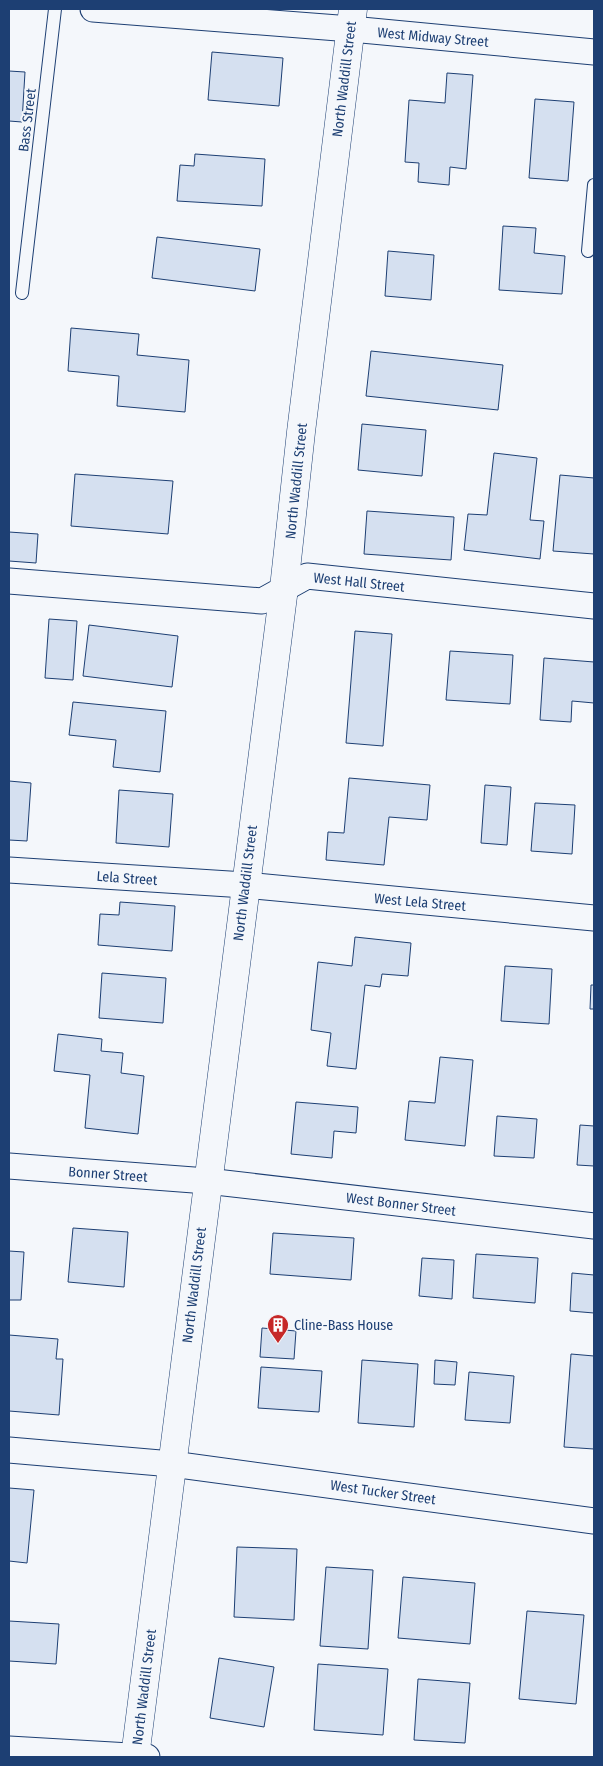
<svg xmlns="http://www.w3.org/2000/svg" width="603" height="1766" font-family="'Fira Sans Condensed',sans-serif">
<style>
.building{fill:#d5e0f0;stroke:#1d3f73}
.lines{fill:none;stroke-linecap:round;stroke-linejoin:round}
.lane-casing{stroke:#1d3f73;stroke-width:14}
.street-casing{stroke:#1d3f73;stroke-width:27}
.secondary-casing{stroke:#1d3f73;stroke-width:29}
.lane{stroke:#f4f7fb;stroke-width:12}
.street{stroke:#f4f7fb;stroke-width:25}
.secondary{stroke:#f4f7fb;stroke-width:28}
.labels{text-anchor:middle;stroke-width:4;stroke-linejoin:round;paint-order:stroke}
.street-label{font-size:14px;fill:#1d3f73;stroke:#f4f7fb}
.poi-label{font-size:14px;fill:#1d3f73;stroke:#f4f7fb;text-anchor:start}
</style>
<rect width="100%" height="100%" fill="#f4f7fb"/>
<path class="building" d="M212,52l71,6 -4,48 -71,-6z
M9,71l16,1 -3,50 -13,-1z
M447,73l26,2 -7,94 -16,-2 -1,18 -31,-3 1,-19 -14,-1 4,-62 36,3z
M535,99l39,3 -6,79 -39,-3z
M195,154l70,5 -3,47 -85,-5 3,-36 14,1z
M503,226l33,2 -2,25 31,3 -3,38 -63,-4z
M157,237l103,12 -5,42 -103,-13z
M388,251l46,4 -3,45 -46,-4z
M71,328l68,6 -2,21 52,5 -4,52 -68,-6 2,-30 -51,-5z
M371,351l132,14 -5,45 -132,-14z
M362,424l64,6 -4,46 -64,-6z
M494,453l43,5 -7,62 14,1 -4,38 -76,-9 4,-36 19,1z
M75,474l98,7 -5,53 -97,-8z
M560,475l34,3v76l-41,-3z
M367,511l87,6 -3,43 -87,-6z
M9,532l29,2 -2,29 -27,-2z
M49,619l28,2 -4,59 -28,-2z
M89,625l89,11 -6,51 -89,-11z
M355,631l37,3 -9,112 -37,-3z
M450,651l63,4 -3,49 -64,-4z
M544,658l50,4v41l-22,-2 -1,21 -31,-2z
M73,702l93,9 -6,61 -47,-5 3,-27 -47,-5z
M349,778l81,7 -3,35 -38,-3 -5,48 -58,-5 2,-28 16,1z
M9,781l22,2 -4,58 -18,-1z
M485,785l26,2 -4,58 -26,-2z
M119,790l54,4 -4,53 -53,-4z
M535,803l40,2 -3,49 -41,-3z
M120,902l55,4 -3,45 -74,-6 2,-31 19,1z
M355,937l56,6 -3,33 -26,-2 -2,13 -15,-2 -9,84 -29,-3 4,-33 -20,-3 7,-68 34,4z
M505,966l47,3 -3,55 -48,-3z
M102,973l64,5 -3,45 -64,-5z
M591,985h3v24h-4z
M58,1034l44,5 -1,12 22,2 -2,20 23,3 -6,58 -53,-6 5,-53 -36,-4z
M440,1057l33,3 -8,86 -60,-6 4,-39 26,2z
M296,1102l62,5 -2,26 -22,-2 -2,27 -41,-4z
M497,1116l40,3 -3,39 -40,-2z
M580,1125l14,1v40l-17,-1z
M73,1228l55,4 -4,55 -56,-5z
M273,1233l81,5 -3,42 -81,-6z
M9,1251l15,1 -3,48h-12z
M476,1254l62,4 -3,45 -62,-5z
M422,1258l32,2 -2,39 -33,-3z
M572,1273l22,2v38l-24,-2z
M262,1328l34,3 -2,28 -34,-2z
M9,1335l49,4 -2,20h7l-4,56 -50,-4z
M571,1354l23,2v93l-30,-2z
M362,1360l56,4 -4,63 -56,-4z
M435,1360l22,2 -2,23 -21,-1z
M261,1367l61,4 -3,41 -61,-4z
M469,1372l45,4 -4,47 -45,-3z
M9,1488l25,2 -7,73 -18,-2z
M237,1547l60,2 -3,71 -60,-3z
M326,1567l47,3 -5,79 -48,-3z
M403,1577l72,6 -5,61 -72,-6z
M527,1611l57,4 -8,89 -57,-5z
M9,1621l50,3 -3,40 -47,-3z
M219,1658l55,9 -10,60 -54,-9z
M318,1664l70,5 -5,66 -69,-5z
M418,1679l52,4 -5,60 -51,-3z"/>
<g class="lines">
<g class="lane-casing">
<path id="lane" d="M588,251l6,-66
M22,293l33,-284"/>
</g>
<g class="street-casing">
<path id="street" d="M93,9l258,20 243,23
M9,581l253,20 45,-25 287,30
M9,870l236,15 349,33
M9,1166l198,15 387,45
M9,1450l163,14 422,57
M9,1749l138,8"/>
</g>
<g class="secondary-casing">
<path id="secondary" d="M135,1757l149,-1169 17,-156 52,-423"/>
</g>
<use href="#lane" class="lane"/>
<use href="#street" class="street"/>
<use href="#secondary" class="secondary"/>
</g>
<defs>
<g id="building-pin" transform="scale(1.125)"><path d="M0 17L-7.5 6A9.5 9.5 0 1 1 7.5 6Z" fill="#c62828" stroke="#f4f7fb"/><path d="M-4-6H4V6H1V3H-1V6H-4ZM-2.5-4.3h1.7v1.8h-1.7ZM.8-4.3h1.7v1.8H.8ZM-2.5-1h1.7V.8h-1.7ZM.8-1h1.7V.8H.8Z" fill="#fff"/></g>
</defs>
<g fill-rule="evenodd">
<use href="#building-pin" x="278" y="1325"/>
</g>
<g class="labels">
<g class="street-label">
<text transform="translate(433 37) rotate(5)" y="5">West Midway Street</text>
<text transform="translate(344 79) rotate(-83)" y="5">North Waddill Street</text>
<text transform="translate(27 120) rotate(-83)" y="5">Bass Street</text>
<text transform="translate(296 481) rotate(-84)" y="5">North Waddill Street</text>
<text transform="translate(359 582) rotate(6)" y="5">West Hall Street</text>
<text transform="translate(127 878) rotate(4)" y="5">Lela Street</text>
<text transform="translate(245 883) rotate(-83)" y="5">North Waddill Street</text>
<text transform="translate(420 902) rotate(5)" y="5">West Lela Street</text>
<text transform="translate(108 1174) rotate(4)" y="5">Bonner Street</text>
<text transform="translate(401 1204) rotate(7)" y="5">West Bonner Street</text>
<text transform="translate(194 1285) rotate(-83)" y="5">North Waddill Street</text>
<text transform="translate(383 1492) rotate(8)" y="5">West Tucker Street</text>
<text transform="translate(144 1687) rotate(-83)" y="5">North Waddill Street</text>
</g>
<g class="poi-label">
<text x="294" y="1330">Cline-Bass House</text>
</g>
</g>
<rect width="603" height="1766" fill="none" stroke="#1d3f73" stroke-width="20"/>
</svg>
